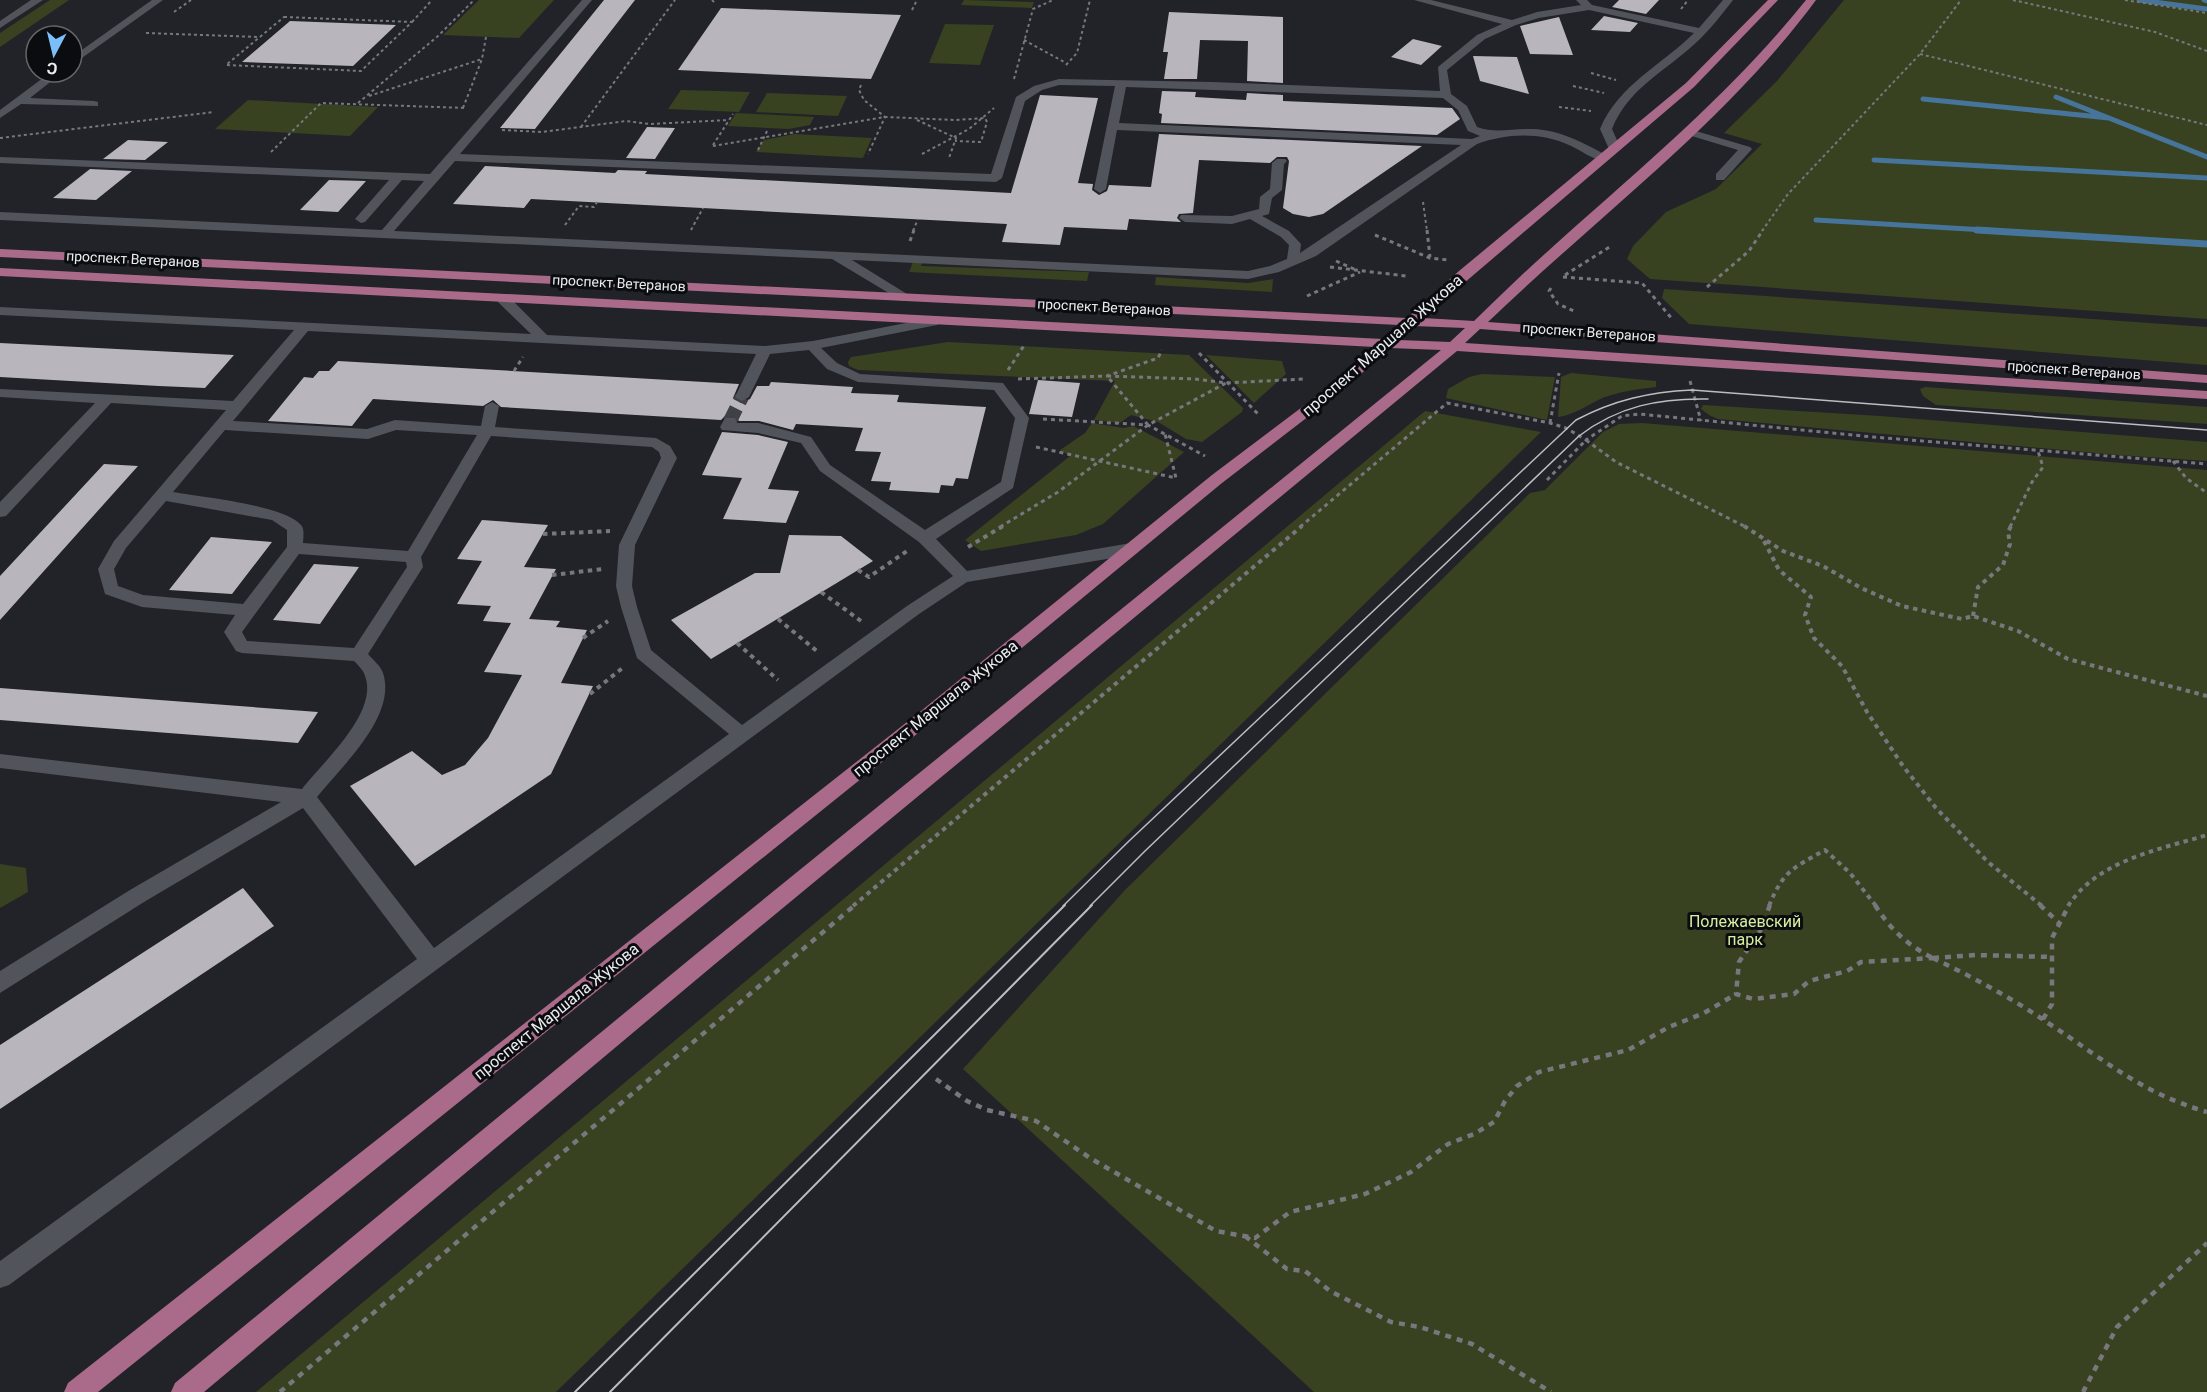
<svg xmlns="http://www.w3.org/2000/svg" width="2207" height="1392" font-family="Roboto,sans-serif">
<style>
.green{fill:#384220}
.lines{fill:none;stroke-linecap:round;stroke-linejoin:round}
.stream-far1{stroke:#46749a;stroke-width:5}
.stream{stroke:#46749a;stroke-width:7}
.building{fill:#b9b5bc}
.minor-tunnel{stroke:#3f4147;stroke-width:14;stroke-dasharray:14 7;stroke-linecap:butt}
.path-far3{stroke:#76787d;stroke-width:2;stroke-dasharray:3 3;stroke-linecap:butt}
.path-far2{stroke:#76787d;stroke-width:3;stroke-dasharray:4 4;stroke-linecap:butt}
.path-far1{stroke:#76787d;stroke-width:4;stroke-dasharray:4.5 4.5;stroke-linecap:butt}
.path{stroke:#76787d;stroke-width:4.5;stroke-dasharray:6 6;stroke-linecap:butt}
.minor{fill:#52545b;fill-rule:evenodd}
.major{fill:#aa6b8a;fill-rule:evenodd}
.tram-far1{stroke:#bbbdc2;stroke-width:1.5}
.tram{stroke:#bbbdc2;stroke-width:2}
.labels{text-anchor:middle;stroke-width:6;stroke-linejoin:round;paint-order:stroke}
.far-street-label{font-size:14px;fill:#eaecf0;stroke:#0b0c0f}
.street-label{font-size:16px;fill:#eaecf0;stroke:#0b0c0f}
.park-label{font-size:16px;fill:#d6f09e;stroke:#0b0c0f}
</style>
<rect width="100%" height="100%" fill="#212329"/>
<path class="green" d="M50,0h19l-69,47v-14z
M479,0h75l-35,38 -76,-3z
M964,0l70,2 -2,6 -71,-3z
M1844,0h363v319l-557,-40 -23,-20 6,-13 33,-34 50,-23 46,-45 -38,-11 53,-52z
M945,24l49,1 -14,40 -51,-2z
M681,90l69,2 -11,20 -71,-3z
M767,93l80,3 -9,20 -82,-4z
M248,100l130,7 -28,29 -135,-7z
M736,113l78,4 -4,8 -21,4 -61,-3z
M794,134l78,4 -9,20 -107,-6 8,-12z
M913,262l9,1 -1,3 168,6 -2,9 -178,-9z
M1156,277l92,6 25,-4 -1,13 -117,-7z
M1664,289l543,38v38l-518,-41 -27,-26z
M948,342l241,13 54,53 -1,4 -40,30 -16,-3 -28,-17 -27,-7 -11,8 -26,-3 21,-39 -257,-11 -9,-4 -1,-4 3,-5z
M1206,355l76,6 4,13 -32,29z
M1571,373l85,8v6c-17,2 -34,4 -51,10 -15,6 -32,19 -47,20l3,-40z
M1482,374l73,3 -8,43 -101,-22 2,-9 21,-12z
M1925,387l282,20v17l-271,-19 -13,-9 -3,-7z
M1703,405l177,11 327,26v19l-89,-6 -400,-36 -9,-4 -8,-6z
M1425,411l116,21 -985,960h-300z
M1092,423l32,5 9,-2 51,26 -81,72 -27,11 -95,16 -16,-11 105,-84 -10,-6 25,-17z
M1642,423l565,47v922h-893l-351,-323 163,-180 404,-396 15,-3 58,-58 16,-8z
M0,864l26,4 2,24 -28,16z"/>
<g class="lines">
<path class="stream-far1" d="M2139,0l68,9
M2204,0l3,1
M2056,97l151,60
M1923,99l186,19
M1874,160l333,18
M1816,220l186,11"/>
<path class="stream" d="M1977,230l230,14"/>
</g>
<path class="building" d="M604,0h31l-100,129 -35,-1z
M1619,0h40l-13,14 -34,-7z
M721,8l180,7 -30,64 -193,-9z
M1169,12l114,5v66l-36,-2 1,-40 -48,-1 -3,39h-33l4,-27h-5z
M1604,16l34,7 -8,9 -39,-2z
M1559,17l14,38 -43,-1 -10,-28z
M290,21l106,4 -43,41 -111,-4z
M1413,39l29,7 -21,19 -30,-8z
M1473,56l44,1 12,37 -49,-13z
M1162,91l34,1 -1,5 51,3 1,-7 36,2v6l169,7 8,11 -23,16 -276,-12 1,-9 -3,-1z
M1040,95l58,3 -20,85 15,1 -1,6 7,5 8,-4 2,-6 42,2 8,-53 263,12 -99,68 -14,3 -16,-3 -10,-6 6,-47 -2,-4h-10l-7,6 -71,-3 -6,53 -14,1 -2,4 4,4 -52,-3 -2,11 -63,-3 -4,18 -58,-3 5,-18 -476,-25 -7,9 -71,-4 32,-38 130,7 3,-3 29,1 -2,3 366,19z
M647,127l28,1 -20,31 -29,-1z
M128,140l40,2 -23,18 -42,-1z
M90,169l42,2 -36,29 -43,-2z
M329,180l37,1 -28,31 -38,-2z
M0,343l234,12 -29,33 -46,-2 -159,-9z
M338,361l401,23 -6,14 8,5 9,-4 7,-13h12l2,-4 82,5 -2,6 48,2 -2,7 89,5 -18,72 -12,-1 -3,8 -12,-1 -2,8 -50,-3 2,-8 -20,-1 10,-29 -26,-1 8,-23 -67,-4 -3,6 -34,-9h-20l-4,-5h-10l-4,4 -119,-7 -101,-6 -8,-7 -10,6 -110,-7 -21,27 -84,-5 36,-44 9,1 6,-7h10z
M1038,380l42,3 -8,34 -43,-3z
M722,432l36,3 30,7 -20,47 31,2 -13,32 -63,-4 19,-41 -40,-3z
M104,464l34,2 -138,154v-44z
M482,520l66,5 -24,42 32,2 -27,50 31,2 -4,6 31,3 -26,53 32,3 -42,88 -136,92 -65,-80 62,-35 30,24 23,-10 23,-27 34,-63 -38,-3 27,-49 -28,-2 8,-15 -34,-2 25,-43 -25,-2z
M789,535l52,1 32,25 -162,98 -40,-39 84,-47h25z
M211,537l61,5 -40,52 -63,-4z
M314,564l45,3 -39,57 -47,-4z
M0,688l318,24 -20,31 -298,-23z
M243,888l31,38 -274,183v-64z"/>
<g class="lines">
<path class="minor-tunnel" d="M730,421l12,-24"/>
<path class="path-far3" d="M712,0l3,3
M2013,0l142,32 52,19
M2125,0l82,13
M1681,9l7,-9
M912,10l5,-10
M174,12l17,-12
M284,17l128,5 -51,49 -135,-6z
M412,22l20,-22
M146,33l113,4
M1024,40l42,23
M1920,54l287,71
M1066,65l11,-12 13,-53
M1591,73l25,7
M1014,79l19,-70 20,-9
M861,85l-2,5 5,10 21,17 -17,37
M1573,86l31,7
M369,96l113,-37
M358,103l80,-67 36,-36
M1559,107l32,4
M463,108l19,-49 4,-22
M917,120l39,18 -7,20
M581,127l94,-127
M502,130l40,2 84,-11 24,3 79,-4
M0,138l214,-26
M713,145l20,-31
M713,146l172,-29 71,3 29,-2 2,4 -6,20 -26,-1
M758,150l10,-21
M271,152l50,-49 145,5
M922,154l47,-25 25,-21
M1423,202l4,29
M565,225l14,-19 15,1 3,-5
M691,230l12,-22
M913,231l5,-12
M1762,231l26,-37 132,-140 41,-54"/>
<path class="path-far2" d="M1427,230l3,27
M1375,235l55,23 18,2
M910,241l4,-11
M1336,261l18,8
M1330,267l76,9
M1565,275l46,-29
M1563,277l79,6 31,37
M1707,287l42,-36 14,-21
M1551,288l-2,3 9,13 16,7
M1307,296l53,-24
M1199,353l60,62
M1008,370l17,-26
M514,371l9,-14
M1018,379l89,-3 51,-18 4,-8
M1690,381l11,40
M1043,419l105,6 57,31
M1550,423l9,-50
M1148,425l-41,-49 88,3 31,4 77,-4
M1036,447l140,31 -11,-44
M2173,461l13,17 21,15
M1547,480l39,-40 30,22 130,65
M1000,527l58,-35 90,-67 78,-42
M1300,527l147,-124 103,20 16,5 20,12 36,-24 17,-2 234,23 334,27
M2010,527l22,-45 11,-15 -5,-16"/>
<path class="path-far1" d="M1744,526l39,25 40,15 38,22 41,18 60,13 11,-3 45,15 50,28 139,37
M543,534l67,-3
M1764,541l15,29 32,27 -6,18 9,23 28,28 25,46 36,54 33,42 52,54 54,44
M968,547l35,-21
M858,570l11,7 38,-26
M552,575l51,-6
M821,592l40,29
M1973,616l5,-29 25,-22 7,-21 -2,-12 3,-6
M778,619l40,33
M583,638l25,-17
M737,643l41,37
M590,694l35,-28
M853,906l449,-380
M1769,906c14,-35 24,-38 56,-56l25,23 26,33
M2068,906c30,-46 90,-56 139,-71"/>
<path class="path" d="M1770,905l-10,26 -21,31 -3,32 17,5 41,-5 15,-13 38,-10 14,-9 72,-4
M1875,905c15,24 32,40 58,53
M2040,905l19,18
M1933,958c39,19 79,40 115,65 57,37 91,69 159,89
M1933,958l43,-3 76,2
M2043,1019l9,-15v-66l17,-33
M936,1079l31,22 20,9 49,11 54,37 126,73 39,7 35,-26 75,-18 46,-22 37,-28 26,-10 20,-12 11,-21 12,-15 22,-14 89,-22 41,-23 35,-14 32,-19
M1245,1236l42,33 18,2 25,20 61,31 29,5 52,17 79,48
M280,1392l575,-487
M2083,1392l34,-65 90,-84"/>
<path class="minor" d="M31,0h12l-43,28v-7z
M152,0h11l-91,65v-8z
M582,0h10l-132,154 531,20 25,-77 18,-11 25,-7 153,3 228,9 -2,-24 39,-32 25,-11 -88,-24h17l81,20 25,-8 44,-7 -5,-5h11l5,5 107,23 24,-28h10c-14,18 -27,35 -44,49 -29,25 -62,42 -77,80l9,20 -6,3 -6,-3 -9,-20c19,-45 61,-63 94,-96l-105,-23 -50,8 -23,7 -31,14 -38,31 4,24 16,12 10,21c20,7 35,1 56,2 27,1 51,14 75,27v4c-12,3 -27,-10 -39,-15 -29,-13 -62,-12 -92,-1l-161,112 -37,16 -31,7 -396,-19 55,34 2,3 -2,3 -5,1 -70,-42 -832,-39v-8l382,18 42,-49 -22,-1 -37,42 -4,1 -6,-4 34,-39 -389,-17v-6l430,17zM1059,85l56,1 -21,103 6,4 6,-4 11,-59 344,15 -161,108 1,-9 -12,-13 -27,-15 7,-2 3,-16 10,-8 2,-26 3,-3 -2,-2h-8l-5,4 -2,26 -10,8 -1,12 -27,7 -51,-1 -2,3 6,4 47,2 18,-5 31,18 8,8 -2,14 -17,7 -22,5 -854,-40 61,-70 541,21 6,-4 23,-77 17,-11zM1126,87l317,11 15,12 10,21 12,5 -8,3 -353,-16z
M51,72h12l-33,26 64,3 4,1v4l-77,-2 -21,14v-8z
M1689,129l61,18 2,2 -28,31h-8v-6l22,-24 -53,-16v-4z
M503,295l5,1 39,39 218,11 48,-5 124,-24 5,1 2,3 -7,4 -116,23 16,15 23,11 143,9 26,35 -16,70 -77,51 31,32 164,-28 6,2 2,4 -2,4 -6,2 -164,27 -48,32 -910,671 -9,3v-27l417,-302 -114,-151 -159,94 -144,91v-22l130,-81 151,-88 -281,-34v-14l302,35c21,-27 77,-77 63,-113 -1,-5 -7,-11 -11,-15l-112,-8 -6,-2 -12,-19 11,-17 -93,-8 -37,-13 -7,-25 16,-28 112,-131 -115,-7 -105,113 -6,1v-15l95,-99 -95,-6v-8l233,12 61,-71 -294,-15v-8l531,27 -33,-32 -2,-3 2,-3zM308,331l448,23 -21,43 7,4 7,-4 21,-43 39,-4 18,19 31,13 136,8 21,28 -14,64 -76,48 -95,-65 -19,-28 -53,-14h-21l-2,-5h-10l-5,9 2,3 36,3 43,10 19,28 99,71 34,34 -46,30 -165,119 -91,-75 -14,-43 -5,-21 3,-41 42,-87 -7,-12 -14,-8 -161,-11 4,-21 -7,-4 -7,4 -4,20 -86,-6 -28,9 -134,-8zM225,430l143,9 28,-9 81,5 -69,116 -105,-8c0,-5 2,-14 -2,-18 -17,-20 -100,-28 -128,-33zM491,436l161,11 7,5 2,6 -42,87 -3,41 5,21 16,51 92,76 -295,214 -117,-151c25,-31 80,-81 66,-124 -2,-7 -10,-13 -15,-19l55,-87 -2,-10zM166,501l106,19 15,10v17l-44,57 -100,-9 -25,-9 -4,-17 12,-21zM299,554l107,8 1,5 -53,81 -107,-7 -5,-9z"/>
<path class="major" d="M1768,0h10l-84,87 -271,231 51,3c24,-23 48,-47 73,-69 90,-81 183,-157 259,-252h10c-90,122 -219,217 -328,322l719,53v8l-727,-54 -15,14 742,48v8l-750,-48 -742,613 -511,428h-33l4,-9 526,-433 740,-600 -51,-2 -46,41 -122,94 -289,238 -835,671h-34l4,-9 853,-672 291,-236 122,-92 41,-36 -1375,-71v-8l1383,71 16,-14 -1399,-68v-8l1407,69 52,-47 227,-188zM1414,326l51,2 -15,14 -51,-2z"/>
<path class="tram-far1" d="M1063,906l66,-65 447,-421c38,-20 73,-28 116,-30l515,40
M1090,906l55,-55 434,-415c39,-30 81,-38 129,-37"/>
<path class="tram" d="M575,1392l490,-487
M610,1392l482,-487"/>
</g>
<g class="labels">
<g class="far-street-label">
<text transform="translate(133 259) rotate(3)" y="5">проспект Ветеранов</text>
<text transform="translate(619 283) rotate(3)" y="5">проспект Ветеранов</text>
<text transform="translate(1104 307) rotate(3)" y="5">проспект Ветеранов</text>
<text transform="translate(1589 332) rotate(4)" y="5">проспект Ветеранов</text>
<text transform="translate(2074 370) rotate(4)" y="5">проспект Ветеранов</text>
</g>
<g class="street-label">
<text transform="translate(1382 345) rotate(-41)" y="6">проспект Маршала Жукова</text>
<text transform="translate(935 708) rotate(-39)" y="6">проспект Маршала Жукова</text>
<text transform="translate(556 1011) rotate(-39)" y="6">проспект Маршала Жукова</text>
</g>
<g class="park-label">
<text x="1745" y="927">Полежаевский<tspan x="1745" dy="18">парк</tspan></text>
</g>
</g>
<g transform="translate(54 54) rotate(187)"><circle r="28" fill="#0b0c0f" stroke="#646669" stroke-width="1.5"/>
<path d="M0-4.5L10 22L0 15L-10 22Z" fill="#7cbef9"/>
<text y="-9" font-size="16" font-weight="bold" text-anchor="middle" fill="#eaecf0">С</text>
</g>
</svg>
